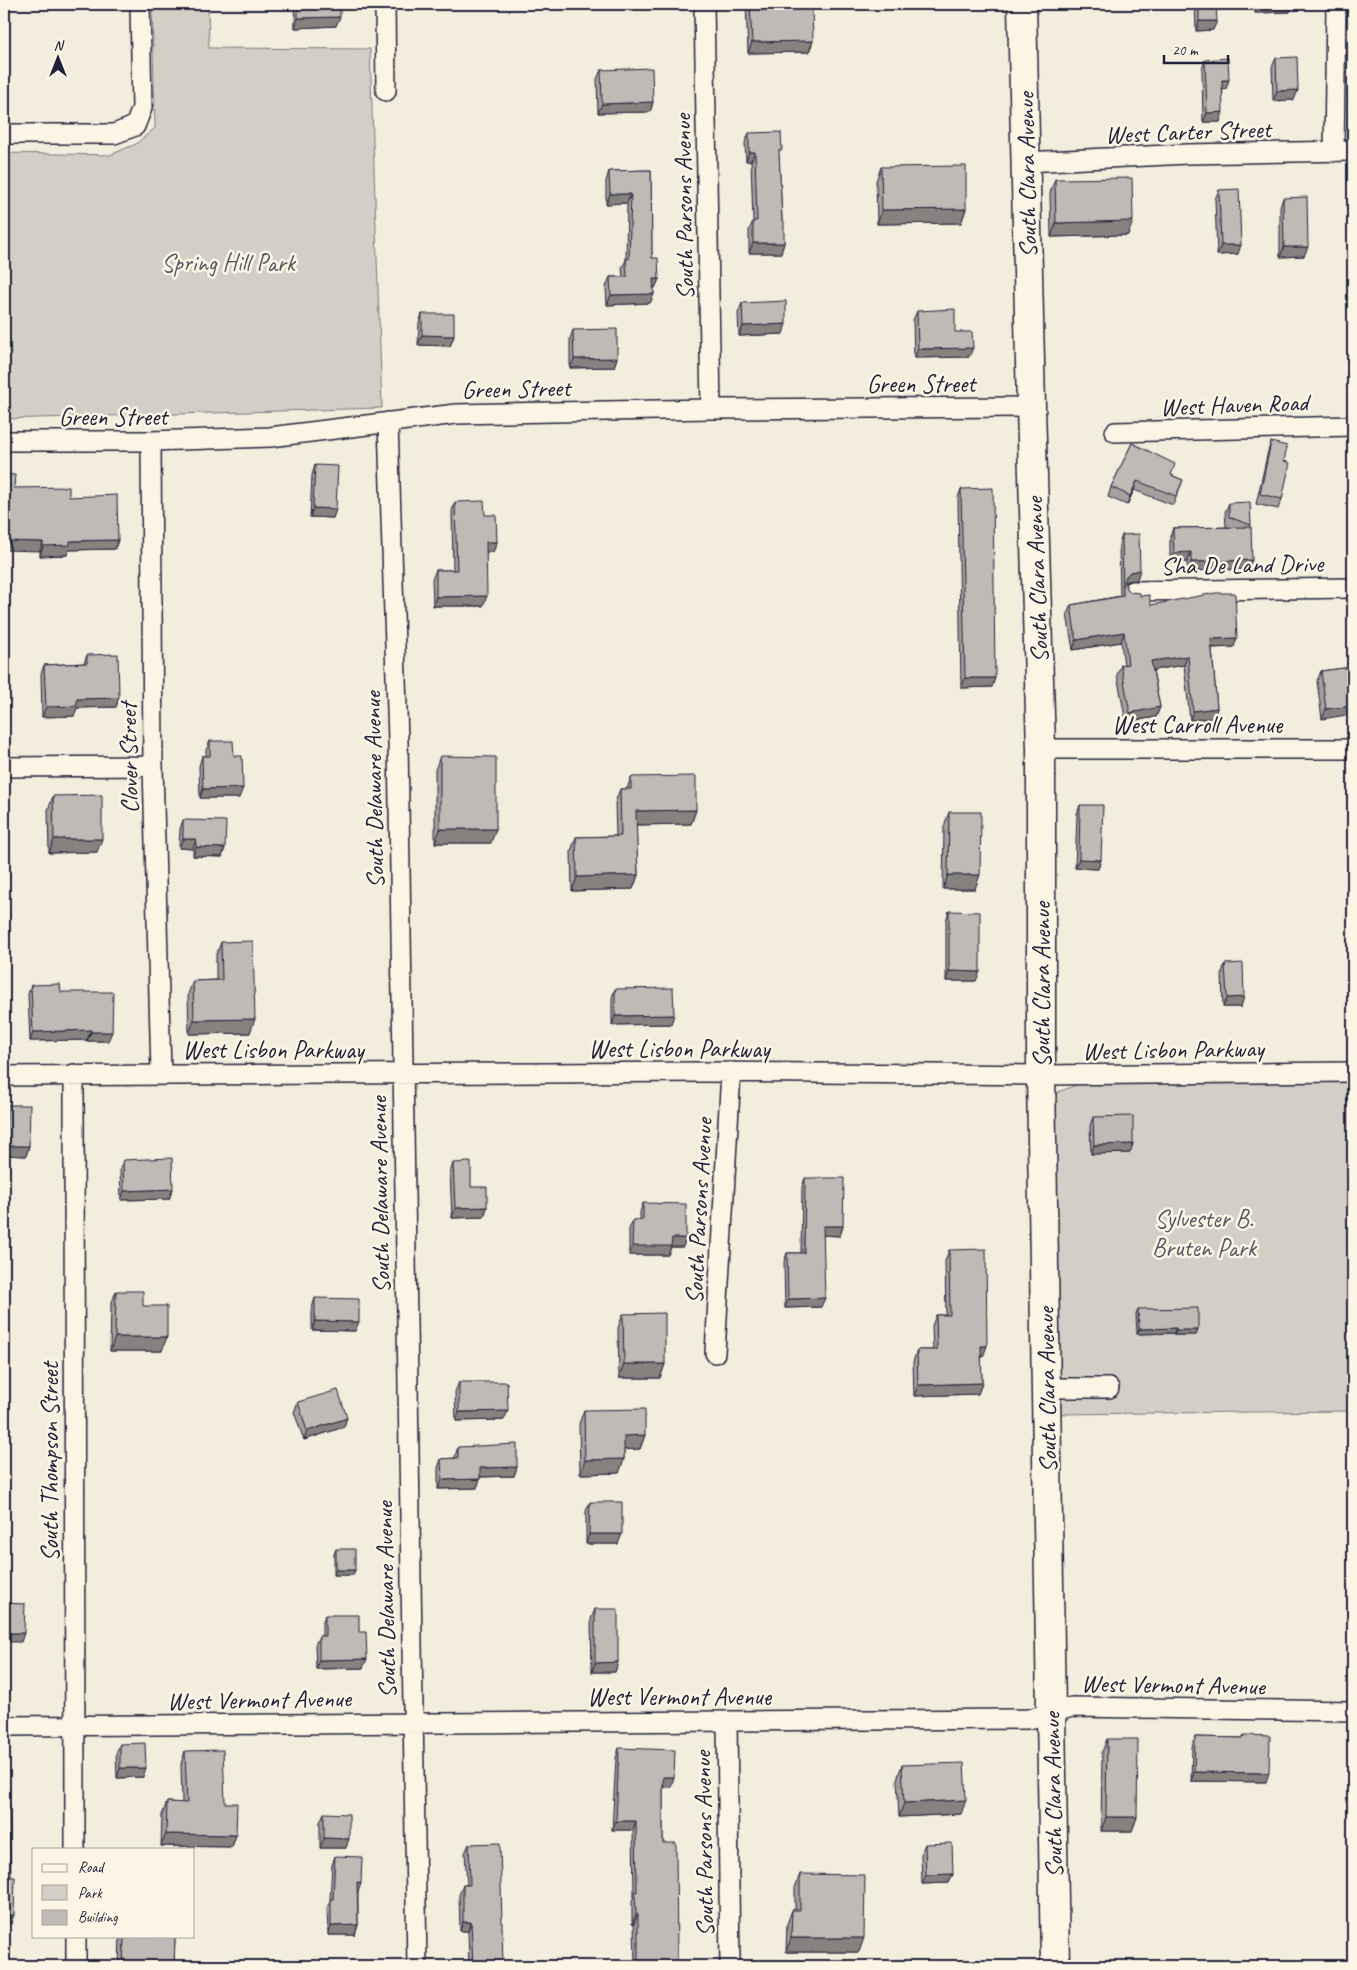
<svg xmlns="http://www.w3.org/2000/svg" width="1357" height="1970" font-family="Caveat,sans-serif">
<style>
.green{fill:#d4cfc6;stroke:#7b7880}
.lines{fill:none;stroke-linecap:round;stroke-linejoin:round}
.street-casing{stroke:#22223b;stroke-width:22}
.secondary-casing{stroke:#22223b;stroke-width:31}
.street{stroke:#fcf5e5;stroke-width:19}
.secondary{stroke:#fcf5e5;stroke-width:28}
.wall{fill:#a4a09d;stroke:#22223b}
.shaded-wall{fill:#86827f;stroke:#22223b}
.building{fill:#bfbab6;stroke:#22223b}
.labels{text-anchor:middle;stroke-width:5;stroke-linejoin:round;paint-order:stroke}
.street-label{font-size:25px;fill:#22223b;stroke:#fcf5e5}
.park-label{font-size:25px;fill:#575665;stroke:#fcf5e5}
</style>
<rect width="100%" height="100%" fill="#f3edde"/>
<filter id="ink" filterUnits="userSpaceOnUse"><feTurbulence type="fractalNoise" baseFrequency=".02" numOctaves="2"/><feDisplacementMap in="SourceGraphic" scale="10" xChannelSelector="R" yChannelSelector="G"/><feConvolveMatrix kernelMatrix="1 2 1 2 8 2 1 2 1" color-interpolation-filters="sRGB"/></filter>
<g filter="url(#ink)">
<path class="green" d="M152,4h56l1,44 161,1 12,359 -378,11v-266l106,2 26,-11 19,-16z
M1352,1081l1,330 -297,3 -3,-316 5,-6 21,-8z"/>
<g class="lines">
<g class="street-casing">
<path id="street" d="M385,4l1,87
M704,4l7,405
M4,134h110l21,-8 7,-18 -2,-104
M1334,152l2,-148
M1025,162l163,-8 165,-3
M388,422l10,319 19,1225
M1115,432l238,-6
M4,441h147l119,-4 186,-23 255,-5 320,-2
M151,441l2,325 8,308
M1132,591l221,-3
M1041,749h312
M4,767l149,-1
M74,1074l1,775
M4,1076l699,-4 338,3 312,-3
M715,1353l16,-281
M1046,1388h63
M727,1721l3,245
M4,1726l1025,-7 43,-12 281,4
M76,1936v30"/>
</g>
<g class="secondary-casing">
<path id="secondary" d="M1022,4l9,403 10,342v326l14,891"/>
</g>
<use href="#street" class="street"/>
<use href="#secondary" class="secondary"/>
</g>
<path class="wall" d="M294,4h46l-4,22 -41,2z
M746,4h22v4l45,33 -4,11 -61,1z
M1195,4h21l-3,26 -17,1z
M1255,4h38l-3,8 -35,1z
M1276,58l18,42 -21,1 -1,-34z
M1205,60l21,29h-3l-3,33h-17l-1,-53z
M601,70l52,32 -3,10 -52,1 -1,-34z
M749,133l30,23 3,65 2,22 -3,10h-32v-23l4,-9 -2,-60h-5l-1,-18z
M881,167l85,42 -5,14 -84,1 -1,-43z
M651,170l1,88 7,21 -4,9h-2l1,6 -4,9 -43,2 -1,-18 4,-10h13l-1,-9 4,-8 1,-57 -21,1v-23l3,-10z
M1055,179l73,56 -77,2 -1,-44z
M1219,190l19,64 -21,1 -2,-56z
M1283,198l21,58 -24,1v-50z
M742,303l41,31 -44,2 -1,-23z
M917,311l38,21 14,25 -55,1 -1,-38z
M422,314l32,22 -4,10 -32,-1 1,-22z
M573,330l44,28 -3,9 -44,1v-29z
M1271,442l13,19 -2,38 -4,10 -22,-5 12,-53z
M1132,443l39,32 12,5 -10,25 -39,-15 -7,15 -19,-8 3,-10z
M315,465l21,44 -3,9 -23,-1 2,-42z
M14,488l55,9 49,43 -3,9 -47,1 -1,5 -27,1v-5z
M961,489l31,198 -31,1 -3,-190z
M455,502l30,13 12,27 -4,10h-7l-3,54h-50l-1,-27 4,-9h17l-1,-59z
M1229,503l22,22 -2,44 -61,2 -1,-9h-17v-25l3,-9 55,-1 -2,-1 -1,-14z
M1122,535l15,45 -10,1 -2,2 1,4 4,5 10,4 11,9 83,42 -22,1 5,60 -3,10 -24,2 -6,-55 -31,5 7,37 -4,10 -30,5 -9,-47 4,-10h3l-3,-23 -48,8 -6,-36 4,-9 49,-9 -1,-52z
M87,655l32,43 -3,9 -39,1 -3,8 -32,1 -1,-43 3,-9 40,-2z
M1352,667l-30,52 -5,-38 4,-10z
M210,741l29,57h-39l-1,-32 3,-10h4v-6z
M440,756l51,87h-56v-73z
M631,777l65,33 -5,14 -55,1 2,50 -5,14 -61,2 -1,-40 5,-14 40,-1 -1,-33 5,-14h7z
M53,796l44,56 -48,1 -1,-43z
M1080,805l21,55 -3,9 -23,-1 2,-54z
M949,812l26,77h-32l1,-63z
M183,820l42,28 -3,9 -29,-1v-7l-14,-1 1,-19z
M949,911l27,70h-30v-60z
M221,942l29,91 -61,1 -1,-40 5,-13 23,-1v-24z
M1225,964l16,43h-18l-1,-34z
M31,985l30,7 47,49h-21v-1l-57,1 -2,-47z
M615,989l56,35 -59,1v-27z
M7,1105l22,41 -3,10 -22,-1v-41z
M1093,1117l37,36 -39,1 -1,-28z
M123,1160l50,29 -4,10 -48,1 -1,-31z
M453,1163l34,44 -3,10 -32,1 -2,-45z
M805,1178l38,48 -3,10 -17,-1 -2,72 -36,1 -1,-46 3,-9h14l1,-66z
M643,1203l40,44h-12l-3,8h-39v-26l4,-9h7v-8z
M949,1250l34,107h-2l1,26 -4,11 -64,2 -1,-34 4,-12h16l-1,-24 4,-11h10l-1,-54z
M116,1291l46,60h-52l1,-46z
M315,1298l40,33 -43,-1v-22z
M1138,1309l60,21 -2,5h-22v-2l-37,1 -1,-20z
M623,1314l42,50 -5,14h-41l-1,-50z
M459,1382l45,38 -48,1 -1,-29z
M298,1402l46,25 -40,13 -10,-28z
M584,1410l61,25 -5,14h-16v10l-5,14 -39,1 -1,-50z
M458,1447l59,20 -3,9 -34,1 -3,11 -39,1v-21l3,-9 14,-1v-2z
M590,1502l28,42h-32v-33z
M336,1549l19,21 -2,5h-19v-21z
M595,1609l23,53 -3,10h-23l-1,-53z
M325,1615l38,53 -47,1 -1,-24 4,-9h3v-12z
M1244,1735l22,47 -75,-1 1,-34 3,-10 47,1z
M1107,1739l30,78 -5,14h-31l1,-79z
M120,1744l23,33 -26,1 -1,-25z
M619,1748l52,39h-8v56l14,123h-42l-1,-42h-2v-23l2,-5 -1,-66h-21l4,-72z
M185,1751l40,52 11,32 -4,12 -71,-1 1,-31 5,-13 15,1 -1,-39z
M902,1765l59,49 -62,3 -2,-38z
M324,1813l22,35h-26v-26z
M469,1844l34,122h-34l-1,-35h-8l-1,-36 4,-10h4l-2,-32z
M925,1844l28,30 -4,9 -27,1 -1,-31z
M335,1856l26,27 -3,9v33l-3,10h-27l-1,-27 3,-8 2,-35z
M800,1874l59,78h-73l1,-28 5,-14h3v-22z
M120,1936h55l-1,30h-55z"/>
<path class="shaded-wall" d="M1259,4h34l-3,8 -35,1z
M340,17l-4,9 -41,2 3,-10z
M1199,21h18l-4,9 -17,1z
M813,41l-4,11 -61,1 4,-11z
M1222,80h7l-3,9 -7,1z
M1298,90l-4,10 -21,1 4,-10z
M653,102l-3,10 -52,1 4,-9z
M1223,112l-3,10h-17l4,-9z
M749,152h6l-4,9h-5z
M610,194h21l-4,9 -21,1z
M966,209l-5,14 -84,1 5,-14z
M1133,221l-5,14 -77,2 5,-14z
M753,243h31l-3,10h-32z
M1221,245h20l-3,9 -21,1z
M1284,247h24l-4,9 -24,1z
M653,279h6l-4,9h-5z
M654,294l-4,9 -43,2 4,-10z
M786,324l-3,10 -44,2 4,-10z
M422,335l32,1 -4,10 -32,-1z
M973,348l-4,9 -55,1 4,-9z
M617,358l-3,9 -44,1 4,-9z
M1137,481l-3,9 -7,15 3,-9z
M313,508l23,1 -3,9 -23,-1z
M118,540l-3,9 -47,1 -1,5 -27,1 3,-10 27,-5z
M4,541l39,1 -3,9 -36,-1z
M486,542h11l-4,10h-10z
M1191,552l-4,10h-17l4,-9z
M1252,560l-3,9 -61,2 3,-9z
M1140,570l-3,10 -10,1 -5,4 4,-9 4,-4z
M487,596l-4,10h-50l3,-9z
M1124,632l-3,10 -48,8 3,-10z
M1237,638l-3,9 -27,1 4,-9z
M1188,656l-4,9 -36,6 3,-10z
M965,678h30l-3,9 -31,1z
M119,698l-3,9 -39,1 -3,8 -32,1 4,-10 31,-8z
M1353,706v8l-31,5 4,-10z
M1160,707l-4,10 -30,5 4,-9z
M1217,708l-3,10 -24,2 3,-9z
M243,788l-4,10h-39l3,-9z
M696,810l-5,14 -60,1 5,-14z
M440,829h56l-5,14h-56z
M54,839h48l-5,13 -48,1z
M183,839h13l-3,10 -14,-1z
M196,847l29,1 -3,9 -29,-1z
M1079,859l22,1 -3,9 -23,-1z
M638,875l-5,14 -61,2 5,-14z
M948,875h32l-5,14h-32z
M949,971l31,1 -4,9h-30z
M1244,997l-3,10h-18l4,-9z
M674,1015l-3,9 -59,1 3,-9z
M255,1019l-5,14 -61,1 5,-14z
M91,1030l-4,10 -57,1 3,-9z
M91,1032h21l-4,9h-21z
M1133,1144l-3,9 -39,1 3,-9z
M6,1146h23l-3,10 -22,-1v-3z
M173,1189l-4,10 -48,1 3,-9z
M487,1207l-3,10 -32,1 3,-10z
M823,1226h20l-3,10 -20,-1z
M672,1238h14l-3,9h-12l-3,8h-39l3,-9z
M825,1298l-4,9 -36,1 3,-9z
M315,1321l44,1 -4,9 -43,-1z
M1176,1328l-2,5 -37,1 2,-5z
M1176,1330h22l-2,5h-22z
M115,1337h52l-5,14h-52z
M981,1346h6l-4,11h-6z
M624,1364h41l-5,14h-41z
M982,1383l-4,11 -64,2 4,-11z
M508,1411l-4,9 -48,1 3,-9z
M347,1418l-3,9 -40,13 3,-9z
M645,1435l-5,14 -21,1 5,-14z
M624,1459l-5,14 -39,1 5,-14z
M517,1467l-3,9 -37,1 3,-9z
M480,1479l-3,9 -39,1 4,-9z
M589,1534h33l-4,10h-32z
M336,1570h19l-2,5h-19z
M4,1633h20l-3,9h-17z
M367,1659l-4,9 -47,1 3,-9z
M618,1662l-3,10h-23l3,-9z
M120,1768h26l-3,9 -26,1z
M1194,1772l75,1 -3,9 -75,-1z
M663,1777h11l-3,10 -11,-1z
M966,1800l-5,14 -62,3 5,-14z
M1106,1817h31l-5,14h-31z
M616,1821h20l-3,9h-21z
M166,1834l70,1 -4,12 -71,-1z
M324,1838l25,1 -3,9h-26z
M953,1874l-4,9 -27,1 4,-9z
M357,1882l4,1 -3,9h-4z
M636,1914h2l-4,10h-2z
M4,1915h10l-3,9h-7z
M463,1922h8l-3,9h-8z
M358,1925l-3,10h-27l3,-9z
M791,1938h73l-5,14h-73z"/>
<path class="building" d="M298,4h42v13l-42,1z
M750,4h18v4h44l1,33 -61,1z
M1199,4h17l1,17h-18z
M1297,57l1,33 -21,1 -1,-33z
M1228,58l1,22h-7l1,32 -16,1 -2,-53z
M652,68l1,34 -51,2 -1,-34z
M781,132l1,18h-3l3,71h2v22h-31v-22h4l-2,-69h-6v-19z
M966,166v43l-84,1 -1,-43z
M651,170l1,88h6l1,21h-6l1,15 -43,1 -1,-18h17l-1,-18h3l2,-65h-21l-1,-23z
M1132,178l1,43 -77,2 -1,-44z
M1239,189l2,56h-20l-2,-55z
M1307,197l1,50h-24l-1,-49z
M786,301v23l-43,2 -1,-23z
M955,309v23h17l1,16 -55,1 -1,-38z
M422,314h32v22l-32,-1z
M617,329v29l-43,1 -1,-29z
M1271,442l16,4 -3,15 6,2 -8,36 -22,-5z
M1132,443l43,21 -4,11 12,5 -7,16 -39,-15 -7,15 -19,-9z
M315,465l23,1 -2,43 -23,-1z
M4,474l11,1 -1,13 55,-1v10l48,-2 1,45 -48,1v4l-27,1v-4l-39,-1z
M993,488l2,190h-30l-4,-189z
M484,501l1,14h11l1,27h-11l1,54 -51,1v-27h21l-2,-68z
M1250,502l1,23 -22,-8v-14z
M1251,527l1,33 -61,2v-10l-17,1 -1,-25z
M1139,534l1,36 -10,2 -4,4 -2,5 2,6 4,5 10,1v3l9,-1 2,10 64,-12h20l2,45 -26,1 6,69 -24,3 -5,-55 -37,5 9,46 -30,6 -9,-48 7,-1 -4,-32 -48,8 -5,-35 52,-9 -1,-61z
M118,654l1,44 -42,1v7l-31,1 -2,-42 43,-2v-8z
M1352,667l1,7v32l-27,3 -5,-38z
M210,741h23l1,15h8l1,32 -40,1 -1,-33h8z
M440,756l56,1v72h-56z
M696,776v34l-60,1 2,64 -61,2 -1,-40 45,-1 -1,-47h11v-12z
M102,795v44h-48l-1,-43z
M1080,805h23l-2,55 -22,-1z
M949,812h32l-1,63h-32z
M183,820l43,1 -1,27 -29,-1v-8h-13z
M949,911l31,1v60l-31,-1z
M253,941l2,78 -61,1 -1,-39 29,-1 -1,-38z
M1243,963l1,34 -17,1 -2,-34z
M60,984l1,8h52l-1,40h-21v-2l-58,2 -2,-47z
M673,988l1,27 -59,1v-27z
M7,1105h23l-1,41h-23z
M1133,1116v28l-39,1 -1,-28z
M172,1158l1,31 -49,2 -1,-31z
M471,1162v25h16v20l-32,1 -2,-45z
M805,1178h39l-1,48h-20l2,72 -37,1 -1,-46h17z
M643,1203l43,1v34h-14l-1,8h-39l1,-26h10z
M986,1249l1,97h-6l1,37 -64,2 -1,-35h20l-1,-35h14l-1,-65z
M116,1291h27v15h24v31h-52z
M315,1298l44,1v23l-44,-1z
M1198,1308v22h-22v-2l-37,1 -1,-20z
M665,1313v51h-41l-1,-50z
M459,1382h48l1,29 -49,1z
M338,1390l9,28 -40,13 -9,-29z
M645,1409v26l-21,1v23l-39,1 -1,-50z
M517,1444v23l-37,1v11l-38,1 -1,-21 17,-1v-11z
M590,1502h32v32h-33z
M336,1549h19v21h-19z
M4,1603l21,1 -1,29h-20z
M595,1609h23v53l-23,1z
M325,1615h34v17h7l1,27 -48,1v-24h6z
M1244,1735l26,1 -1,37 -75,-1 1,-35 48,1z
M1107,1739h31l-1,78h-31z
M145,1743l1,25h-26v-24z
M619,1748l56,2 -1,27h-11v66h13l1,123h-39v-52h-2l-1,-22h2l-1,-71h-20z
M223,1750l2,53h12l-1,32 -70,-1 1,-32 20,1 -2,-52z
M964,1763l2,37 -62,3 -2,-38z
M4,1781h4l3,96h4l-1,38h-10z
M324,1813l25,1v25l-25,-1z
M500,1843l3,123h-30l-2,-44h-8v-37h7l-1,-41z
M952,1843l1,31 -27,1 -1,-31z
M335,1856l27,1 -1,26 -4,-1 1,43 -27,1v-27h2z
M800,1874l65,1 -1,63h-73l1,-28h8z
M124,1936h51l-1,30h-51z"/>
</g>
<g class="labels">
<g class="street-label">
<text transform="translate(1188 131) rotate(-2)" y="9">West Carter Street</text>
<text transform="translate(1026 175) rotate(-91)" y="9">South Clara Avenue</text>
<text transform="translate(683 207) rotate(-91)" y="9">South Parsons Avenue</text>
<text x="921" y="392">Green Street</text>
<text transform="translate(516 388) rotate(-1)" y="9">Green Street</text>
<text transform="translate(1234 404) rotate(-2)" y="9">West Haven Road</text>
<text x="113" y="425">Green Street</text>
<text transform="translate(1242 564) rotate(-1)" y="9">Sha De Land Drive</text>
<text transform="translate(1036 580) rotate(-92)" y="9">South Clara Avenue</text>
<text x="1197" y="733">West Carroll Avenue</text>
<text transform="translate(128 758) rotate(-91)" y="9">Clover Street</text>
<text transform="translate(373 790) rotate(-91)" y="9">South Delaware Avenue</text>
<text transform="translate(1041 985) rotate(-90)" y="9">South Clara Avenue</text>
<text x="679" y="1057">West Lisbon Parkway</text>
<text x="273" y="1058">West Lisbon Parkway</text>
<text transform="translate(1173 1049) rotate(-1)" y="9">West Lisbon Parkway</text>
<text transform="translate(379 1195) rotate(-91)" y="9">South Delaware Avenue</text>
<text transform="translate(698 1211) rotate(-87)" y="9">South Parsons Avenue</text>
<text transform="translate(1046 1390) rotate(-91)" y="9">South Clara Avenue</text>
<text transform="translate(49 1462) rotate(-90)" y="9">South Thompson Street</text>
<text transform="translate(385 1600) rotate(-91)" y="9">South Delaware Avenue</text>
<text transform="translate(1173 1684) rotate(1)" y="9">West Vermont Avenue</text>
<text x="679" y="1705">West Vermont Avenue</text>
<text transform="translate(259 1699) rotate(-1)" y="9">West Vermont Avenue</text>
<text transform="translate(1052 1795) rotate(-91)" y="9">South Clara Avenue</text>
<text transform="translate(703 1844) rotate(-91)" y="9">South Parsons Avenue</text>
</g>
<g class="park-label">
<text x="228" y="271">Spring Hill Park</text>
<text x="1204" y="1227">Sylvester B.<tspan x="1204" dy="29">Bruten Park</tspan></text>
</g>
</g>
<rect width="1357" height="1970" fill="none" stroke="#fcf5e5" stroke-width="20"/>
<rect x="10" y="10" width="1337" height="1950" fill="none" stroke="#22223b" stroke-width="2" filter="url(#ink)"/>
<rect x="32" y="1848" width="162" height="90" fill="#fcf5e5" stroke="#a5a1a1"/>
<rect x="42" y="1864" width="25" height="8" fill="#fcf5e5" stroke="#a5a1a1"/>
<text x="78" y="1872" font-size="15" fill="#22223b">Road</text>
<rect x="42" y="1885" width="25" height="15" fill="#d4cfc6" stroke="#a5a1a1"/>
<text x="78" y="1898" font-size="15" fill="#22223b">Park</text>
<rect x="42" y="1910" width="25" height="15" fill="#bfbab6" stroke="#a5a1a1"/>
<text x="78" y="1922" font-size="15" fill="#22223b">Building</text>
<g transform="translate(58 58)" stroke="#fcf5e5" stroke-width="4" paint-order="stroke">
<path d="M0-4L9 19L0 12L-9 19Z" fill="#22223b"/>
<text y="-8" font-size="14" font-weight="bold" text-anchor="middle" fill="#22223b">N</text>
</g>
<path d="M1164 55v8h64v-8" fill="none" stroke="#22223b" stroke-width="2.5"/>
<text x="1172" y="55" font-size="15" fill="#22223b" stroke="#fcf5e5" stroke-width="4" paint-order="stroke">20 m</text>
</svg>
